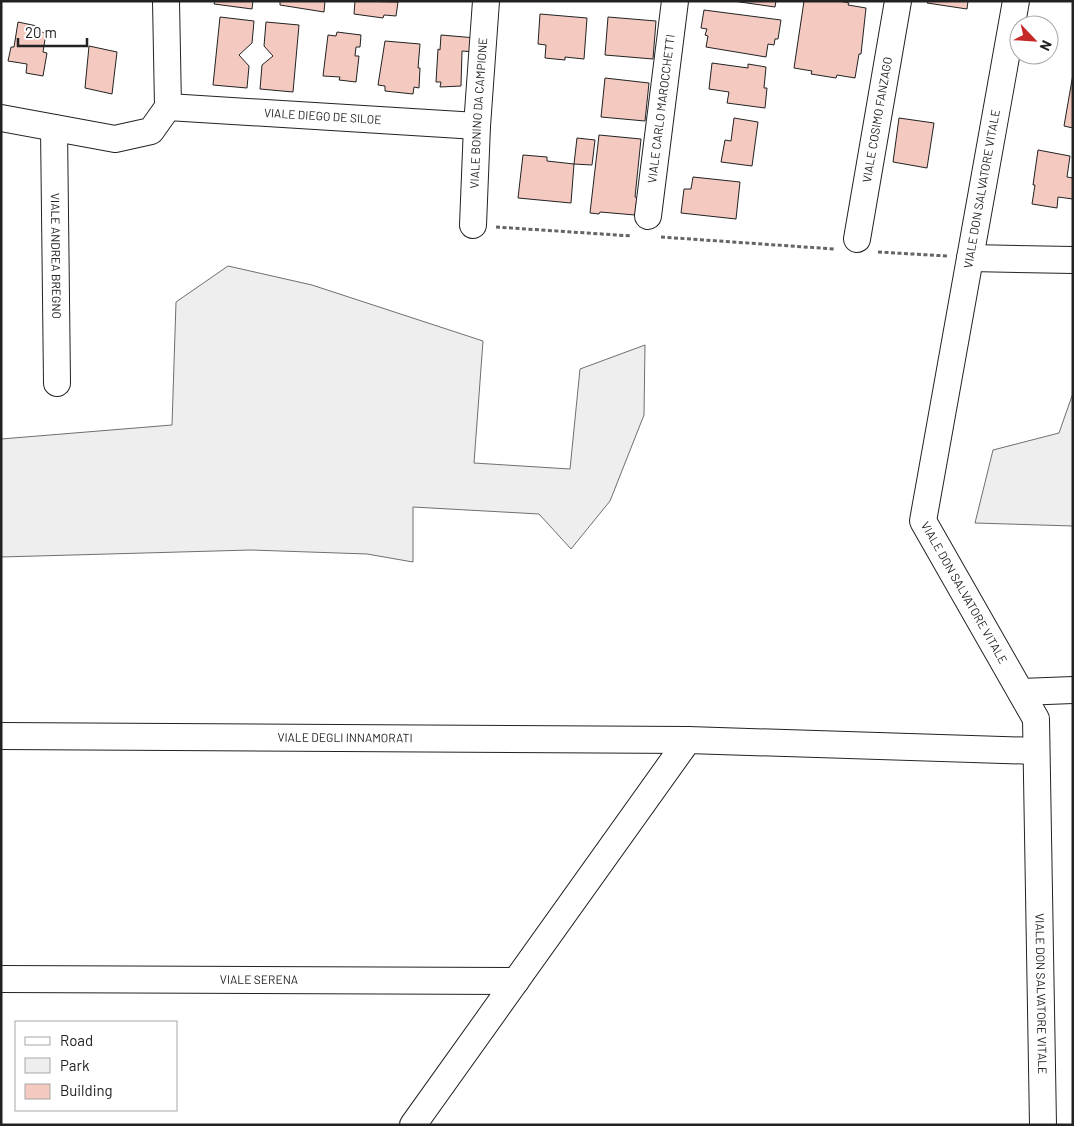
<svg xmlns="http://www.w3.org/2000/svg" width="1074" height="1126" font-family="Barlow,sans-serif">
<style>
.green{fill:#eee;stroke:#6f6f6f}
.building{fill:#f3c9c0;stroke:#222}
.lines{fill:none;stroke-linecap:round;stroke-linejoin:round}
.minor-casing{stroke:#222;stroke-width:28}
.path{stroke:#646464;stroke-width:3;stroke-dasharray:4 2.5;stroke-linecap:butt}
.minor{stroke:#fff;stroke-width:26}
.labels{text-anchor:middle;stroke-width:4;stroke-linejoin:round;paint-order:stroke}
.street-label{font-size:12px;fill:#222;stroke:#fff}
</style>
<rect width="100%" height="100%" fill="#fff"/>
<path class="green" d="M228,266l84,19 171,56 -9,122 96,6 10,-100 65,-24 -1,70 -34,86 -39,48 -32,-35 -126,-7v55l-46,-8 -116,-4 -250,7v-118l171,-14 4,-123z
M1073,393v133l-98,-3 18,-73 66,-17z"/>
<path class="building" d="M215,1h38l-1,8 -38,-5z
M280,1h45l-1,11 -44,-7z
M355,1l43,1 -2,14 -12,-1 -1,3 -29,-4z
M733,1h43l-1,6z
M804,1h35l10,2 -1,2 18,3 -5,46h-2l-4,24 -18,-3 -1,3 -25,-4 1,-3 -18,-3z
M928,1h40l-1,8 -40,-6z
M704,10l77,10 -3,19h-3l-1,6 -6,-1 -2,13 -60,-10 2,-11 -3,-1 2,-6 -6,-1z
M540,14l47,4 -3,41 -19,-2v3l-20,-2 1,-13 -8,-1z
M220,17l34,4 -2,22 -13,12 10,11 -2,22 -34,-3z
M608,17l48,4 -3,38 -48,-4z
M18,22l19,4 -1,5 10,2 -3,19 4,1 -4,23 -17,-3 1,-9 -19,-3 3,-14h3z
M266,22l33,3 -6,67 -33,-3 2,-24 11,-9 -9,-10z
M337,32l24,3 -1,12h-4l-1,9h4l-3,26 -17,-2 1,-3 -17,-1 5,-41 8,1z
M441,35l35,3 -1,14 -13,-1 -1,35 -21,1 1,-5h-5l2,-33 2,1z
M385,41l35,3 -2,24h2l-1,20 -5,-1 -1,7 -28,-3v-5l-7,-1z
M89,46l28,6 -5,42 -27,-6z
M712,63l36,5v-4l18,3 -2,21h3l-2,20 -38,-5 2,-11 -20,-3z
M1073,74v54l-9,-2z
M605,78l44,5 -4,38 -44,-4z
M734,118l24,4 -6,44 -31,-4 4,-22 6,1z
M899,118l35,5 -7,45 -34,-6z
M599,135l42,4 -6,58 2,1 -2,17 -35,-3 -1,2 -9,-1z
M577,138l18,2 -3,25 -18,-1z
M1038,150l32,6 -3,21 6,1v21l-15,-2 -1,11 -25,-4 3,-19h-2z
M523,155l24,2v4l27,3 -3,39 -53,-5z
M693,177l47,5 -4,37 -55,-6 3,-24h7z"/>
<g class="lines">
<g class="minor-casing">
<g id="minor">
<path id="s1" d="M1016,1l-93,520 113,198 7,406"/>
<path id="s2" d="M168,107l309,19"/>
<path d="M1,118l114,21 36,-8 17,-24 -2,-106"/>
<path id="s3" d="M54,128l3,255"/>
<path id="s4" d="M648,216l27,-215"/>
<path id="s5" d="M473,225l4,-99 9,-125"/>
<path id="s6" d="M857,239l41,-238"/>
<path d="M970,258l103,2"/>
<path d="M1021,692l52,-2"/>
<path id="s7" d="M1,736l687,4"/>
<path id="s8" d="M1,979l515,2"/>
<path d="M413,1125l275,-385 348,11"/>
</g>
</g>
<path class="path" d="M496,227l136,9
M661,237l173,12
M878,252l69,4"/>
<use href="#minor" class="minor"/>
</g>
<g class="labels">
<g class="street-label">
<text dy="4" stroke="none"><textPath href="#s4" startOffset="108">VIALE CARLO MAROCCHETTI</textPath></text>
<text dy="4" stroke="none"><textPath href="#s5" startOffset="112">VIALE BONINO DA CAMPIONE</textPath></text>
<text dy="4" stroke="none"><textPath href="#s2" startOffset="155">VIALE DIEGO DE SILOE</textPath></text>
<text dy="4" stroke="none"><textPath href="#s6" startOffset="121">VIALE COSIMO FANZAGO</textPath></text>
<text transform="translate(982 189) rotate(-80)" y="4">VIALE DON SALVATORE VITALE</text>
<text dy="4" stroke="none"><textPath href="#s3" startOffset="128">VIALE ANDREA BREGNO</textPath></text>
<text dy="4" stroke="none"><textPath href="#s1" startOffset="611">VIALE DON SALVATORE VITALE</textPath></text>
<text dy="4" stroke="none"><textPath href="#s7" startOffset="344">VIALE DEGLI INNAMORATI</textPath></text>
<text dy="4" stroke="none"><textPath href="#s8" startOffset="258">VIALE SERENA</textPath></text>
<text dy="4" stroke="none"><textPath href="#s1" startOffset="1031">VIALE DON SALVATORE VITALE</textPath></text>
</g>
</g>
<rect width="1074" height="1126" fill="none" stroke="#222222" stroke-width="5"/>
<rect x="15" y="1021" width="162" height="90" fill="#ffffff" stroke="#a7a7a7"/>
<rect x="25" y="1037" width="25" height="8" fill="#ffffff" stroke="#a7a7a7"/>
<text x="60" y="1046" font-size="15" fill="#222222">Road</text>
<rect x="25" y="1058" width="25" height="15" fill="#eeeeee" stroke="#a7a7a7"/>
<text x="60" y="1071" font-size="15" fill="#222222">Park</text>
<rect x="25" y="1084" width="25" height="15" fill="#f3c9c0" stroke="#a7a7a7"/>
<text x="60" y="1096" font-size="15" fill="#222222">Building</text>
<g transform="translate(1034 40) rotate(115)"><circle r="24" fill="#ffffff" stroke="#a7a7a7"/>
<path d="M0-4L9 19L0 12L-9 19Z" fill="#c62828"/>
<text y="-8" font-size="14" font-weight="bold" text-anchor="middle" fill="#222222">N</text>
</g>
<path d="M18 38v8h69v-8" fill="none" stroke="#222222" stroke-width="2.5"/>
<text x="25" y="38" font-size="15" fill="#222222" stroke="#ffffff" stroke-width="4" paint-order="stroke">20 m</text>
</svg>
